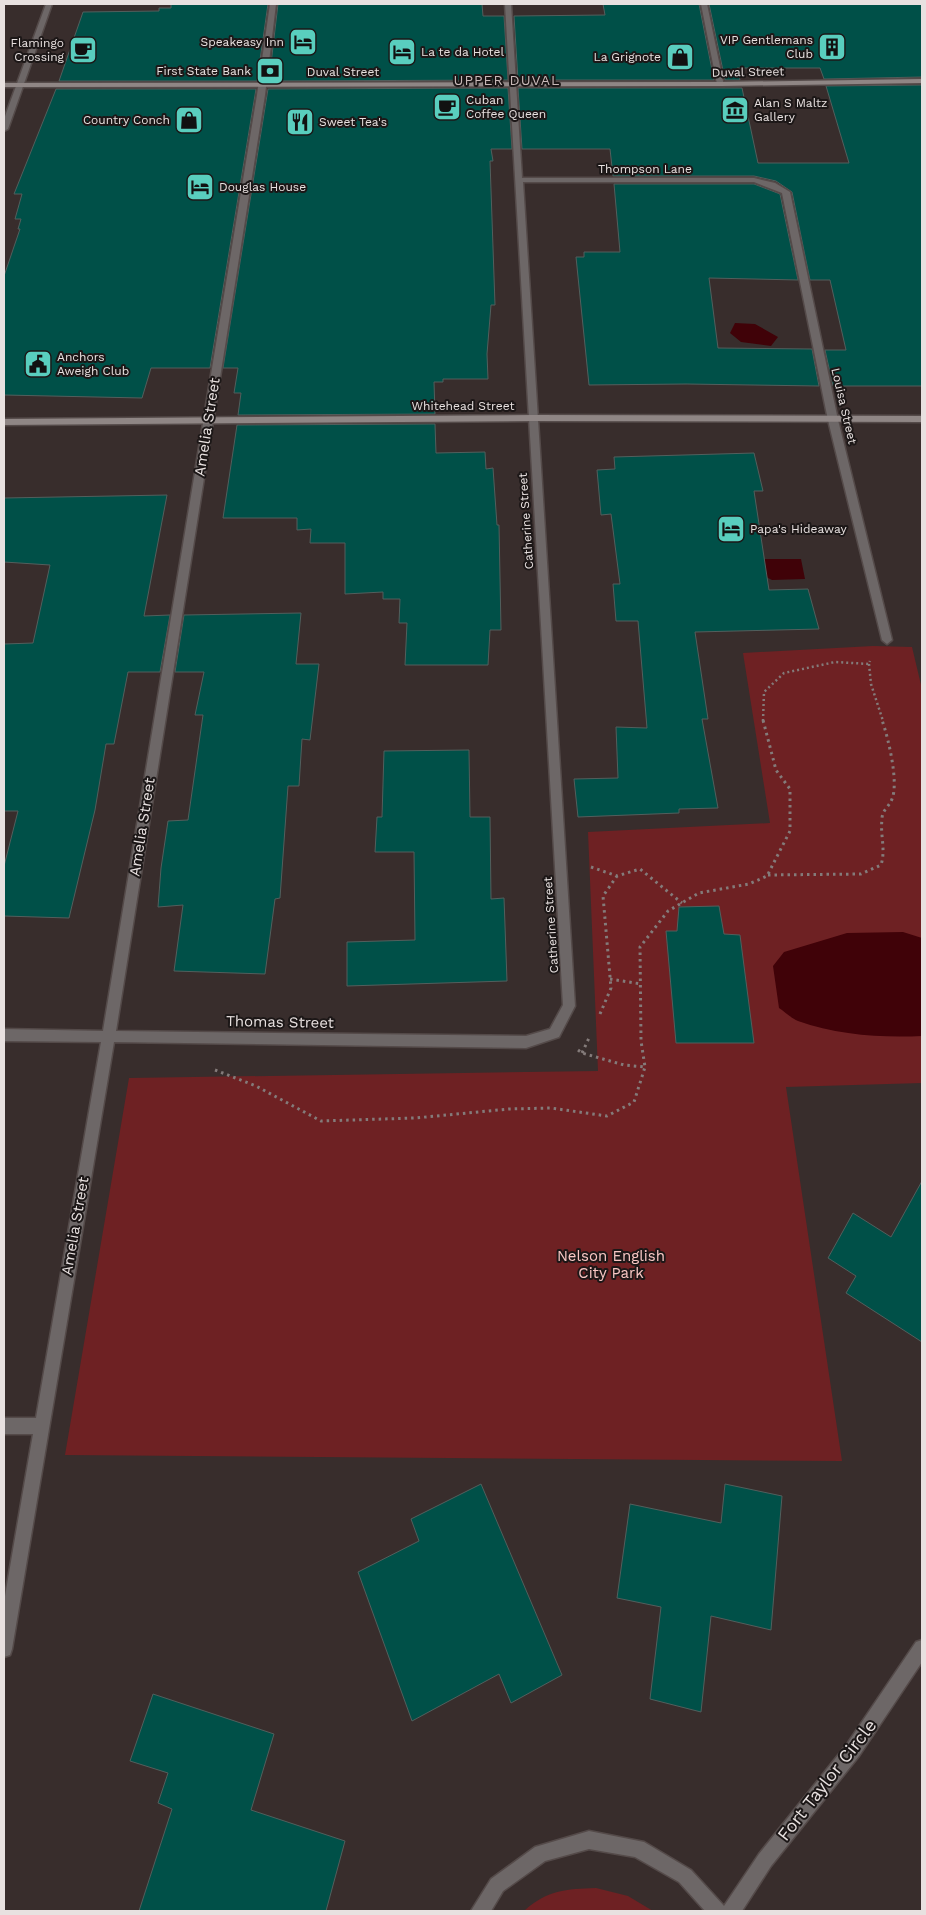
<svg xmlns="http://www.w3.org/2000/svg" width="926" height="1915" font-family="'Work Sans',sans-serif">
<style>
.green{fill:#6e2123}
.water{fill:#400208}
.building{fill:#005048;stroke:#525f5d}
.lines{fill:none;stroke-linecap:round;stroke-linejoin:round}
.street-casing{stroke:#544a49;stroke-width:3}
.secondary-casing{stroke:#544a49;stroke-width:3}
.path-far1{stroke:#847b7a;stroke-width:2.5;stroke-dasharray:2 3;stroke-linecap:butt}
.path{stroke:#847b7a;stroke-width:3;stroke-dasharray:2.5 4;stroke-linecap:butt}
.street{fill:#6d6767;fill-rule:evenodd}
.secondary{fill:#8f8685;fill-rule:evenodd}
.labels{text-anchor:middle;stroke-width:4;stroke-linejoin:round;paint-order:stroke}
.far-poi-label{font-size:12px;fill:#e8e1e0;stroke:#1c1717;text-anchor:start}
.far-street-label{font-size:12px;fill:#e8e1e0;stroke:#1c1717}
.far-neighbourhood-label{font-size:14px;letter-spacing:1px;fill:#c9bab9;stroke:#1c1717}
.street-label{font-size:15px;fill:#e8e1e0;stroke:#1c1717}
.park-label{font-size:15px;fill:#f9c7c4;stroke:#1c1717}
.near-street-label{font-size:18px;fill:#e8e1e0;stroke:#1c1717}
</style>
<rect width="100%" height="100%" fill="#382d2c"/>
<path class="green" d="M873,646l39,1 10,42v394l-136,4 56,374 -777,-6 64,-377 469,-7 -10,-239 182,-9 -27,-170z
M596,1888l32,8 25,15h-129c23,-21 42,-22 72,-23z"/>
<path class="water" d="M735,323l20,1 23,13 -7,9 -30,-4 -11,-9z
M762,559h39l4,20 -33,1 -12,-6z
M903,932l19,6v98c-40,2 -85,-1 -124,-15 -7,-3 -13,-9 -19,-13l-6,-42 11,-14 63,-19z"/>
<path class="building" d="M171,4h97l-11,77h-198l24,-69 76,-1v-3h12z
M278,4h204l1,12h21l4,64 -239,1z
M603,4h96l15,76h-196l-4,-64 91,-1z
M709,4h213v73l-98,2 -4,-11h-83l3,12h-15z
M922,85v301h-89l-8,-36h21l-16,-70h-20l-18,-88 -16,-11 -22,-5h-141l-3,-27h-88l-4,-61h224l16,75h91l-23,-77z
M508,88l4,61h-21l2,12h-3l5,144h-4l-4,49 1,25h-45v3h-9l1,32 -197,1 3,-22h-7l4,-25h-15l45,-279z
M56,89h200l-46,279h-59l-9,30 -138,-3v-119l16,-47h-2l3,-10h-6l7,-25h-8z
M614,184h140l26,10 18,86 -89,-2 9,70 94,1 7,37 -133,-2 -97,1 -13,-128h8v-5h36z
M435,424l1,29 49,-1 1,17 7,-1 4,57h2l2,105h-11l-2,35h-83l2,-42h-8l1,-24h-17v-7l-38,2v-51h-35l1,-14 -14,1v-12h-74l14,-93z
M754,453l9,38h-9l15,99 39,-1 11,40 -124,3 13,87h-6l16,89 -39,1v4l-101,4 -4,-38 44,-1 -2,-51 31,1 -9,-107h-22l-3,-37h7l-9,-70 -10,1 -4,-45 18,-1 -1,-12z
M167,495l-23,121 26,-1 -10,57h-32l-14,72h-8l-11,66 -26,108 -65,-2v-50l14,-55h-14v-167l29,-1 17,-78 -46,-3v-64z
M301,613l-5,51h23l-9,76 -8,-1 -3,47h-11l-8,112 -5,1 -10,75 -91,-3 9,-66 -25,2 3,-39 7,-47 20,-1 15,-105h-8l9,-43h-29l9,-57z
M469,750l1,67h20l1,82 13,-1 3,83 -160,5v-44l68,-2 -1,-88h-39l2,-35h5l2,-66z
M719,906l5,28 16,1 14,108h-78l-10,-112h11l2,-24z
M922,1181v161l-76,-49 10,-17 -28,-18 25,-45 38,24z
M481,1484l81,191 -51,28 -12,-29 -87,47 -54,-149 61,-31 -8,-22z
M725,1484l57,12 -11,134 -60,-14 -10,96 -51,-13 11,-92 -44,-9 13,-94 91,19z
M153,1694l121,40 -23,76 94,31 -19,70h-187l33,-102 -14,-6 10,-30 -38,-12z"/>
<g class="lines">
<g class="street-casing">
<path id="street" d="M46,4h6l-44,125 -4,2v-12z
M270,4h6l-11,91 -149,936 410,5 24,-7 13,-24 -58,-1001h6l11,174h232l21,5 15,9 48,228 54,220 -5,4 -5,-4 -54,-220 -46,-227 -28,-11h-231l52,824 -16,31 -33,11 -412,-6 -102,607 -2,6 -6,2v-55l29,-168h-29v-16h32l65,-376 -97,-1v-12l99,2 154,-936z
M701,4h6l17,82 -7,-2z
M922,1640v22l-63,94 -88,110 -29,45h-37l-26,-29 -44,-25 -46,-8 -44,12 -42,30 -12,20h-20l20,-32 44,-32 54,-16 55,11 47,28 33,36 35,-52 88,-110 69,-102z"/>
</g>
<g class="secondary-casing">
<path id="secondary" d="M922,79v4l-201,3 -717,1v-4l717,-1z
M533,415l389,1v6l-389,-1 -529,4v-6z"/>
</g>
<path class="path-far1" d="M869,664l2,20 12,37
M763,721l1,-29 20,-19 51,-11 34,2 1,-3"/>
<path class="path" d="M591,867l26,9 23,-7 42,34
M768,875l93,-1 20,-9c5,-16 -1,-29 1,-46 0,-9 7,-12 10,-20 7,-17 -4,-62 -10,-79
M610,979l31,5
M600,1014l11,-26 -8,-92 14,-20
M578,1050l4,3 42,12 21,2 -4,-26 -1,-94 28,-36 31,-18 50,-9 18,-8 23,-45v-42l-14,-19 -13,-50
M582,1053l7,-15
M215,1070l41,16 65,35 94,-3 94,-9 42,-1 56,8 27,-14 11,-35"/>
<use href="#street" class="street"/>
<use href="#secondary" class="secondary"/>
</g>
<defs>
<g id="hotel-square" transform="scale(1.4375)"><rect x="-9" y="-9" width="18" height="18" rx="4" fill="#59cebe" stroke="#1c1717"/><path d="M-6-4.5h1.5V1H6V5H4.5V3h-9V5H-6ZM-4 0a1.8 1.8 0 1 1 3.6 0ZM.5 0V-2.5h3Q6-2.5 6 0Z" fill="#111"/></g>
<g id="building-square" transform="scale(1.4375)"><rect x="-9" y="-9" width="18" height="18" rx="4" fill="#59cebe" stroke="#1c1717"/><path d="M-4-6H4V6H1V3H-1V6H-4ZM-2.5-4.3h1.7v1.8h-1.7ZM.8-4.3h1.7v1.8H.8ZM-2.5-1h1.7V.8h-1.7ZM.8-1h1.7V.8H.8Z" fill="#111"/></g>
<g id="cafe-square" transform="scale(1.4375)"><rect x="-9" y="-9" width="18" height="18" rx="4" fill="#59cebe" stroke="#1c1717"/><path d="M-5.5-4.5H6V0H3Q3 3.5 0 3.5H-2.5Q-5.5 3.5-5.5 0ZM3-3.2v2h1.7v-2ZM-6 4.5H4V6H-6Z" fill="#111"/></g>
<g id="shop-square" transform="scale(1.4375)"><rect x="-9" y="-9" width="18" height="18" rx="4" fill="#59cebe" stroke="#1c1717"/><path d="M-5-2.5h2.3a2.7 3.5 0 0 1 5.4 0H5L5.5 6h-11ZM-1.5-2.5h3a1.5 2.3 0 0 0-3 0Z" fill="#111"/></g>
<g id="bank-square" transform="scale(1.4375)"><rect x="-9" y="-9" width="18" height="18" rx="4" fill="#59cebe" stroke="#1c1717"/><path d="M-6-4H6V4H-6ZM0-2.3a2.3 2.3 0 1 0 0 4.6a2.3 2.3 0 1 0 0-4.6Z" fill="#111"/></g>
<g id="museum-square" transform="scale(1.4375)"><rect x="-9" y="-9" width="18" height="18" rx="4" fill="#59cebe" stroke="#1c1717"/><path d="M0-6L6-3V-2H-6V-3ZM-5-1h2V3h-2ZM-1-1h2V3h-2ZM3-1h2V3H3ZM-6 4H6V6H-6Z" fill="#111"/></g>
<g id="restaurant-square" transform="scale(1.4375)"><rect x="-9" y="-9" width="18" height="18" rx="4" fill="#59cebe" stroke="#1c1717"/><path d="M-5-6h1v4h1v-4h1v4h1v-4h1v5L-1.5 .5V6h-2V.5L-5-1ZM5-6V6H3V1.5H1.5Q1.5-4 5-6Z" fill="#111"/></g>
<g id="civic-square" transform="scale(1.4375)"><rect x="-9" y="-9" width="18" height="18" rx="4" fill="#59cebe" stroke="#1c1717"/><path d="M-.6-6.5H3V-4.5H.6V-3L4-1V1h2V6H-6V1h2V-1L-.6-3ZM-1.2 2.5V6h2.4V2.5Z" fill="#111"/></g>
</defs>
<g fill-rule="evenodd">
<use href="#hotel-square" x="303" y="42"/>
<use href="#building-square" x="832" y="47"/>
<use href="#cafe-square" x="83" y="50"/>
<use href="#hotel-square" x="402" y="52"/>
<use href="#shop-square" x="680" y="57"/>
<use href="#bank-square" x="270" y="71"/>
<use href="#cafe-square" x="447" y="107"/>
<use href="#museum-square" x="735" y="110"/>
<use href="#shop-square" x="189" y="120"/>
<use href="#restaurant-square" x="300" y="122"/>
<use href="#hotel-square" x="200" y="187"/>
<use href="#civic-square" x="38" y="364"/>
<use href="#hotel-square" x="731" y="529"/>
</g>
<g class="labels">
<g class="far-poi-label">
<text x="813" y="44" text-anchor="end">VIP Gentlemans<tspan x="813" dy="14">Club</tspan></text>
<text x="284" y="46" text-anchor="end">Speakeasy Inn</text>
<text x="64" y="47" text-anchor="end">Flamingo<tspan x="64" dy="14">Crossing</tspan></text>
<text x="421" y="56">La te da Hotel</text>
<text x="661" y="61" text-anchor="end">La Grignote</text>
<text x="251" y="75" text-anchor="end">First State Bank</text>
<text x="466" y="104">Cuban<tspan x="466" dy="14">Coffee Queen</tspan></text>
<text x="754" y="107">Alan S Maltz<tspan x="754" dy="14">Gallery</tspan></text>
<text x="170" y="124" text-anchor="end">Country Conch</text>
<text x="319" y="126">Sweet Tea's</text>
<text x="219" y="191">Douglas House</text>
<text x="57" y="361">Anchors<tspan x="57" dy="14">Aweigh Club</tspan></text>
<text x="750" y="533">Papa's Hideaway</text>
</g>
<g class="far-street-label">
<text x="343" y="76">Duval Street</text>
<text transform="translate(748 72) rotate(-1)" y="4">Duval Street</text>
<text x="645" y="173">Thompson Lane</text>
<text x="463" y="410">Whitehead Street</text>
<text transform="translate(844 406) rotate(77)" y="4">Louisa Street</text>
<text transform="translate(526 521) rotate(-94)" y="4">Catherine Street</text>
<text transform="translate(551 925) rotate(-94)" y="4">Catherine Street</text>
</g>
<g class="far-neighbourhood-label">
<text x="507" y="85">UPPER DUVAL</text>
</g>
<g class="street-label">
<text transform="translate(207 427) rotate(-81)" y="5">Amelia Street</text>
<text transform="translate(142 827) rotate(-81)" y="5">Amelia Street</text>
<text transform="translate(280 1022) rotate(1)" y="5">Thomas Street</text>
<text transform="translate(75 1226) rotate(-80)" y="5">Amelia Street</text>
</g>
<g class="park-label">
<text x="611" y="1261">Nelson English<tspan x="611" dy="17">City Park</tspan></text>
</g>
<g class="near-street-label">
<text transform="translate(827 1780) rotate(-52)" y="6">Fort Taylor Circle</text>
</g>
</g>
<rect width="926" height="1915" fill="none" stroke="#e8e1e0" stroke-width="10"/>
</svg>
